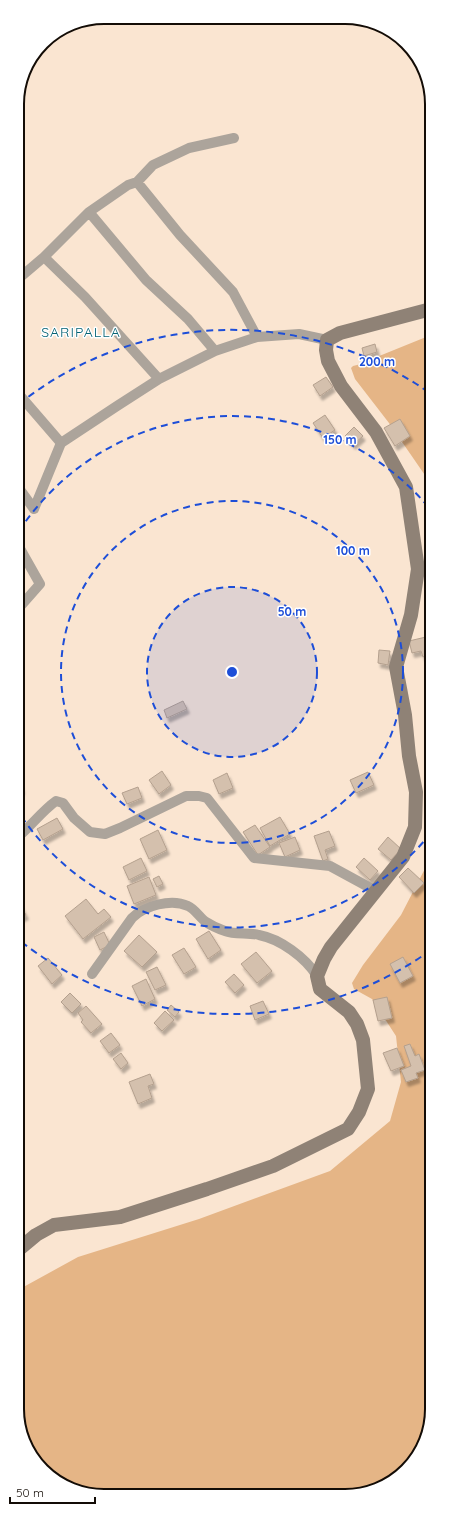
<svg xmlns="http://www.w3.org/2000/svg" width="449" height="1513" font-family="Quicksand,sans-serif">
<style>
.green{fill:#e5b586}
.building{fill:#d4c0ad;stroke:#b4a08e;filter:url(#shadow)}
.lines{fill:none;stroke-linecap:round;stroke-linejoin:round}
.street{stroke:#aca49b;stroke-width:10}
.secondary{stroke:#8f8276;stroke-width:14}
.ring{fill:none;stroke:#1d4ed8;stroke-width:2;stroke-dasharray:7 5}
.labels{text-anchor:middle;stroke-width:3;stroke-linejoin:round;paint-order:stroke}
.quarter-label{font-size:14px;letter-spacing:1px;fill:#046274;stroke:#fff}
.rim{fill:none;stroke:#130c06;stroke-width:2}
.centre{fill:#1d4ed8;stroke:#fff;stroke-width:2}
.ring-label{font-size:12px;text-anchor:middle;font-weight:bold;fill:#1d4ed8;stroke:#fff;stroke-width:3;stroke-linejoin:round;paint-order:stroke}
</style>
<defs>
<filter id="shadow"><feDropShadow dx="2.5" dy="4.5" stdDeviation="1" flood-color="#0004"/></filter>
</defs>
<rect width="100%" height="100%" fill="#fae5d1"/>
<path class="green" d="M431,335v149l-42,-61 -34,-44 -4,-11 2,-2 4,-1z
M431,663v58l-4,-45z
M431,857l1,557 -21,52 -49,28h-275l-45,-24 -23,-44 -1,-136 60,-33 121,-38 131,-48 60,-50 11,-39 -5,-46 -24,-37 -18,-10 -2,-6 11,-18 38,-50z"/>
<path class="building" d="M375,344l2,8 -13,4 -2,-8z
M326,377l7,10 -13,9 -7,-11z
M325,415l10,15 -12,8 -10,-15z
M400,419l10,17 -15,10 -11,-18z
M354,427l9,9 -10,9 -8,-9z
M430,636l1,18 -8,3 -2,-6 -9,2 -3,-12z
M379,650l11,1 -2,14 -10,-2z
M183,701l4,8 -20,9 -3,-8z
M431,715v16l-2,-15z
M162,771l9,14 -12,9 -10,-14z
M368,772l6,13 -18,8 -6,-13z
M227,773l6,15 -14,6 -6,-14z
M18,778l4,12 -4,1z
M138,787l4,11 -15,6 -5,-11z
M280,817l10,17 -20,12 -10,-18z
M57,818l6,11 -20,11 -6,-11z
M255,825l15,22 -12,8 -15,-23z
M158,830l9,20 -18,9 -9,-20z
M329,831l6,15 -10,4 3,9 -5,2 -9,-25z
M295,837l5,13 -15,7 -6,-14z
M388,837l13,12 -10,11 -13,-11z
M141,858l6,13 -18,9 -6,-13z
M364,858l14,13 -8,9 -14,-13z
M408,868l16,15 -10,10 -15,-16z
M159,876l4,8 -6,3 -4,-8z
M149,877l7,18 -22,9 -7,-18z
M86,899l12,15 6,-5 7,8 -28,22 -18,-23z
M18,902h1l7,13 -8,4z
M209,931l12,19 -13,9 -12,-20z
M104,932l6,13 -10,5 -6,-13z
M139,935l18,17 -15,15 -18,-16z
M184,948l12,19 -12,7 -12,-19z
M256,952l16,19 -15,12 -16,-19z
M403,957l10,19 -13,7 -10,-19z
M48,958l14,17 -10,9 -14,-18z
M157,967l9,18 -11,5 -9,-18z
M234,974l10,11 -9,8 -10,-11z
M146,979l9,20 -13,7 -10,-20z
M70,993l11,11 -9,9 -11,-11z
M387,997l5,21 -14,3 -5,-21z
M263,1001l6,13 -14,6 -5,-14z
M171,1005l8,7 -4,5 -8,-7z
M86,1006l16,18 -11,9 -10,-11 2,-2 -5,-7z
M165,1011l9,9 -12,11 -8,-8z
M111,1033l9,12 -11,8 -9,-12z
M410,1044l5,12 4,-2 6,16 -9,3 2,5 -12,4 -5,-12 10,-4 -7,-20z
M397,1048l7,18 -13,5 -8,-18z
M121,1053l7,10 -7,6 -8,-10z
M150,1074l4,10 -6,2 4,12 -14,6 -9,-22z"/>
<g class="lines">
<path class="street" d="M137,182l43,53 53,57 24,45
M89,212l57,68 42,39 27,32
M44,257l41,40 74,82
M17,280l27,-23 45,-45 39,-27 9,-3 16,-17 36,-17 45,-10
M17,392l44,51
M18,487l16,22
M34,509l27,-66 56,-37 42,-27 56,-28 42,-14 42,-3 28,6
M18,545l22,39 -22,25
M18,837c13,-11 24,-26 38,-36l7,2 11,15 16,14 15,2 15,-6 66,-32h13l8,2 47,60 76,8 46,25
M92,974l40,-56c12,-12 39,-20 56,-12 7,3 12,12 18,16 6,4 13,7 19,9 10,4 23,1 34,4 21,4 46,22 58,41"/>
<path class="secondary" d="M18,1250l18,-15 18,-10 66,-8 87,-28 66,-23 75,-37 11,-17 9,-23 -5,-49 -6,-16 -8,-12 -29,-23 -3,-13 7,-17 7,-12 72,-90 12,-30 1,-35 -7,-36 -4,-41 -9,-48 15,-52 7,-46 -12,-82 -30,-55 -35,-46 -13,-25 -2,-11 1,-10 13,-7 91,-24"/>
</g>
<circle cx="232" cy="672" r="85" fill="#1d4ed8" fill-opacity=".12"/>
<g class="ring">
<circle cx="232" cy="672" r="85"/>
<circle cx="232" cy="672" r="171"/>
<path d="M431 833A256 256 0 0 1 19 813M19 531A256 256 0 0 1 430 509"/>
<path d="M431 950A342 342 0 0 1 19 940M19 404A342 342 0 0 1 431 394"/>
</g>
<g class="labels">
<g class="quarter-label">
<text x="81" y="337">SARIPALLA</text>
</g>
</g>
<path d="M0 0H449V1513H0ZM104 24H345A80 80 0 0 1 425 104V1409A80 80 0 0 1 345 1489H104A80 80 0 0 1 24 1409V104A80 80 0 0 1 104 24Z" fill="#fff" fill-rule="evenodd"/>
<path class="rim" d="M104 24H345A80 80 0 0 1 425 104V1409A80 80 0 0 1 345 1489H104A80 80 0 0 1 24 1409V104A80 80 0 0 1 104 24Z"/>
<circle cx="232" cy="672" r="6" class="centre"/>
<g class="ring-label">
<text x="377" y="366">200 m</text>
<text x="340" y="444">150 m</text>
<text x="353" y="555">100 m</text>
<text x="292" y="616">50 m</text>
</g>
<path d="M10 1497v6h85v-6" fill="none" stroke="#130c06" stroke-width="2"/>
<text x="16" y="1497" font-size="12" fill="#130c06" stroke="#ffffff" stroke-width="3" paint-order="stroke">50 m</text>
</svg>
